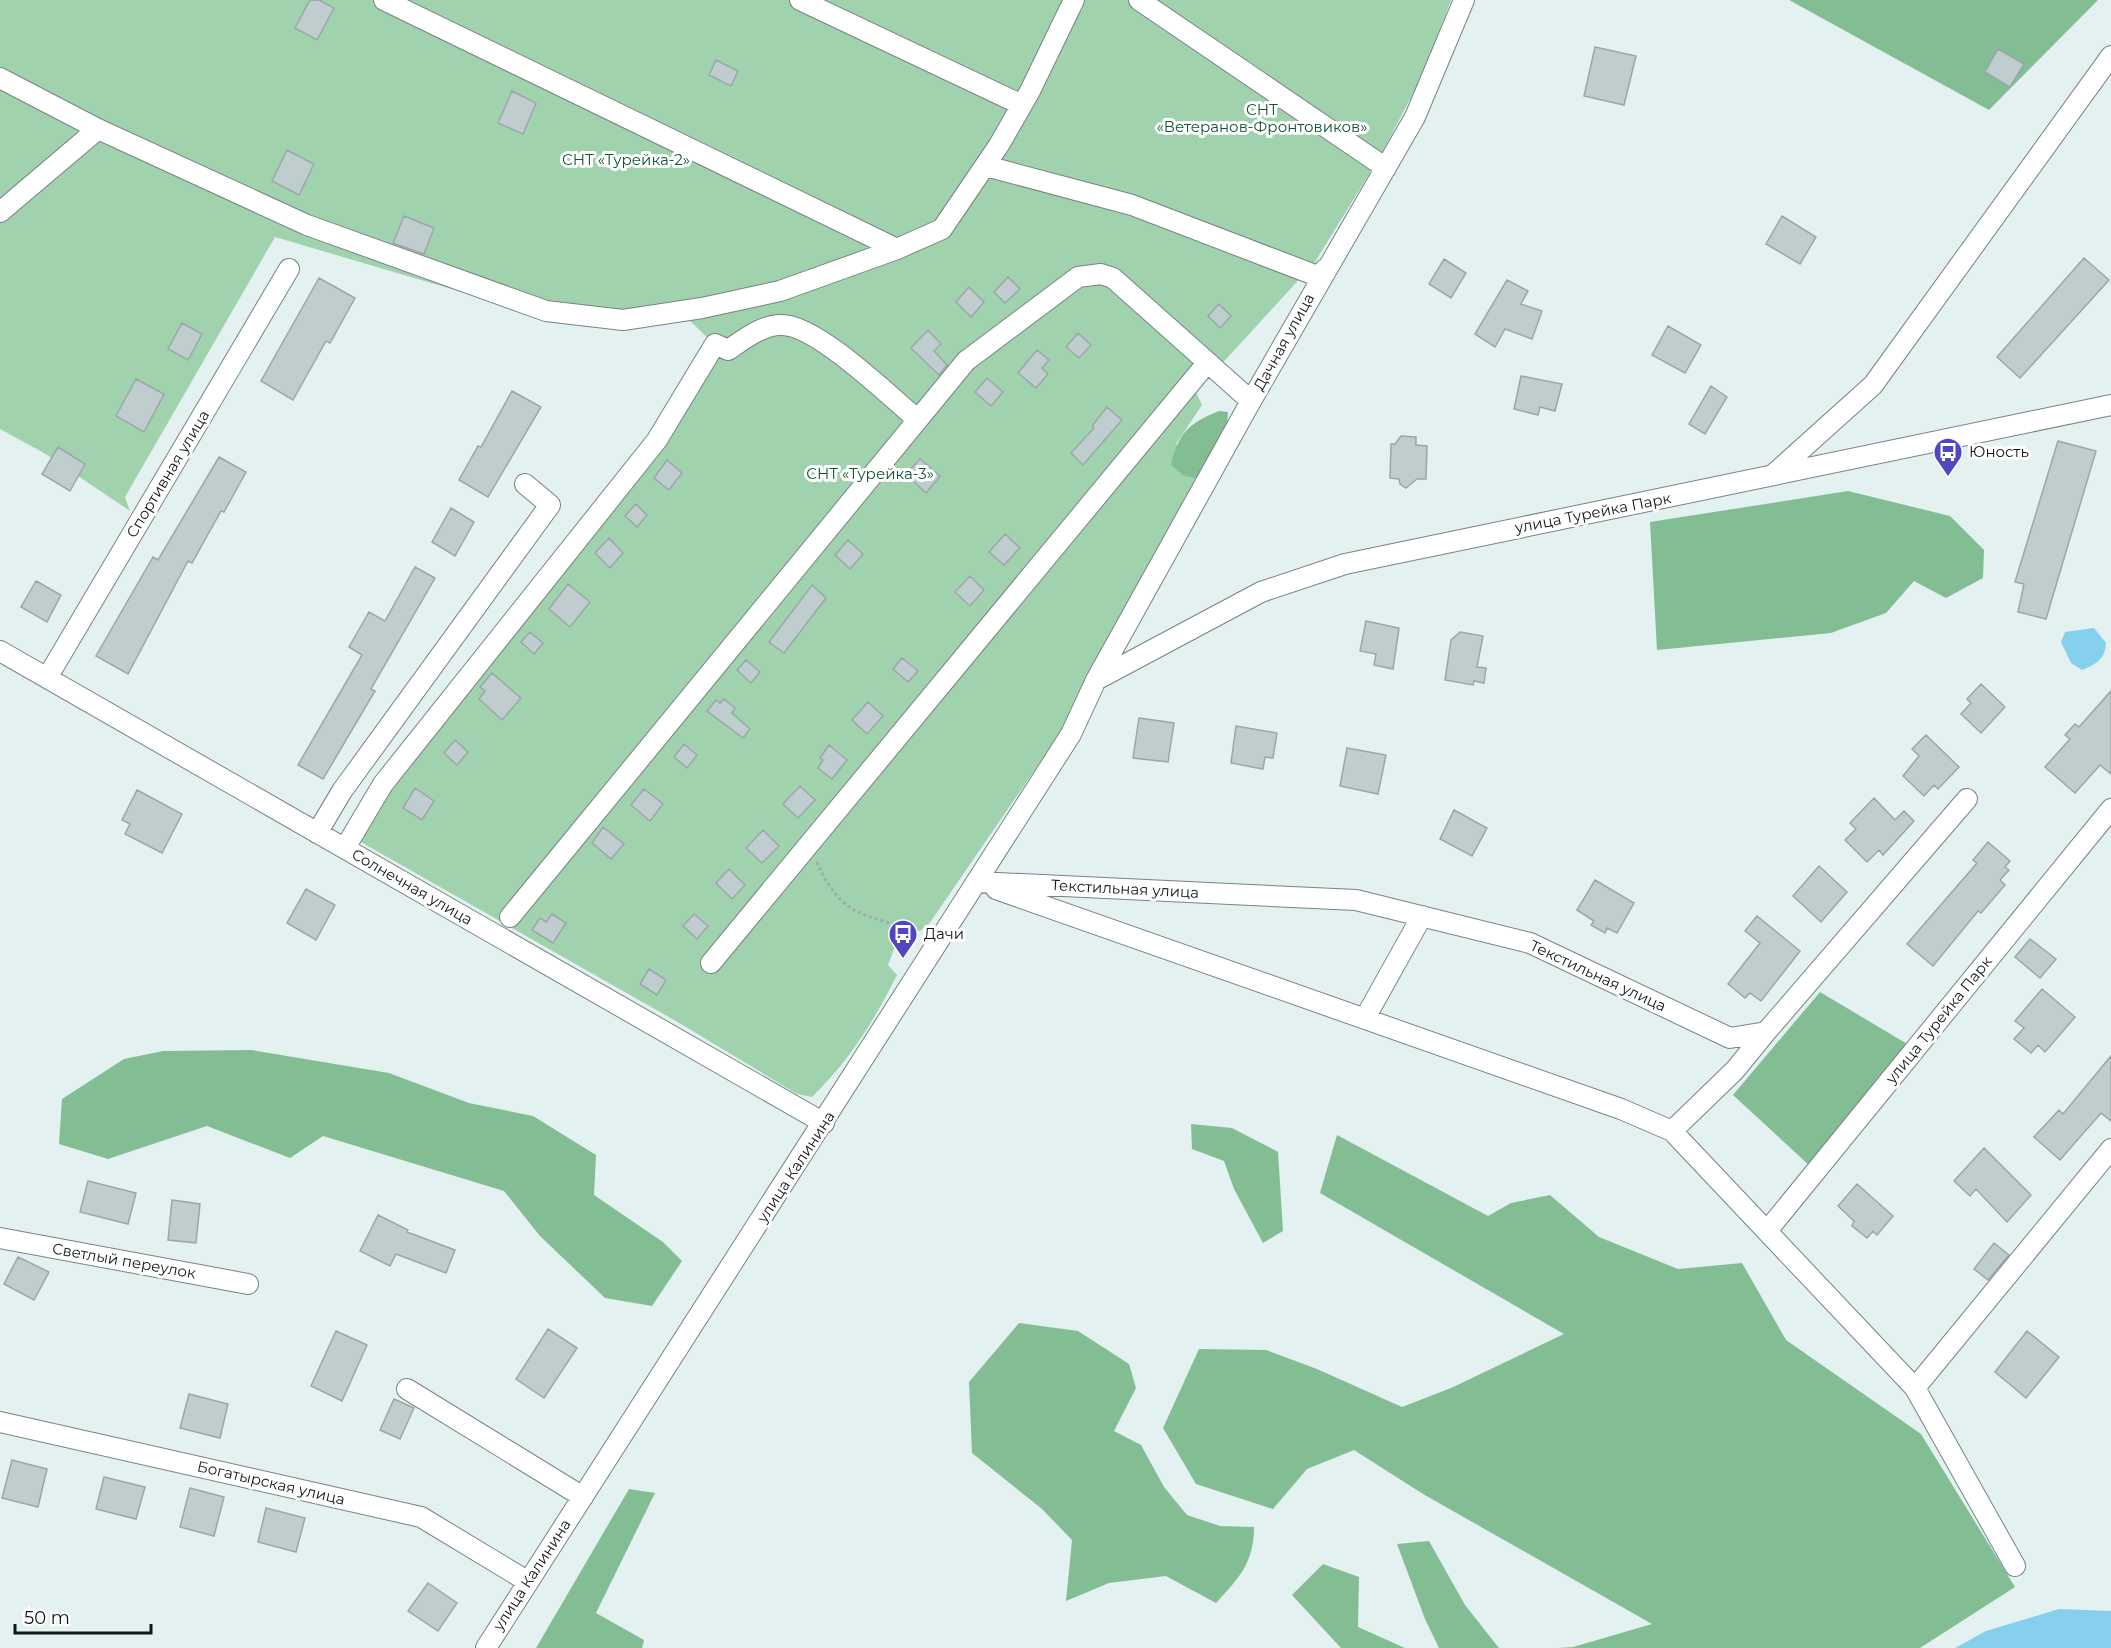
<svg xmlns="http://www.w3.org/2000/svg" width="2111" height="1648" font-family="Montserrat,sans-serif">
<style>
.green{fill:#a1d2ae}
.forest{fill:#83bd94}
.water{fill:#86d0ee}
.building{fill:#bfcdcf;stroke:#9aa7a9;stroke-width:1.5}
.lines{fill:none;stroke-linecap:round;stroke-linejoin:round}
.minor-casing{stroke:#778482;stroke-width:22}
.path{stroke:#a0abaa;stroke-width:3;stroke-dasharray:3 3;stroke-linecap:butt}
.minor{stroke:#fff;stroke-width:20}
.labels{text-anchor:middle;stroke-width:6;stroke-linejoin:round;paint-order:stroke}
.park-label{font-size:15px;fill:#11542e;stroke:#fff}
.street-label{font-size:15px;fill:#131817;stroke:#fff}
.poi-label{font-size:15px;fill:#131817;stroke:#fff;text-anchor:start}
</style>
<rect width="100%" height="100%" fill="#e3f1f0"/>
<path class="green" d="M0,0h1451l-27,72 -42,81 -67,109 -119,130 6,13 -26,39 33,36 -116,205 -164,239 -9,7 -11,-2 -13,15 -8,21 9,10c-23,46 -48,86 -85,122l-15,-3 -116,-70 -329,-187 201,-266 162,-226 -30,-29 -152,-3 -258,-76 -150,260 5,14 -86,-58 -44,-24z"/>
<path class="forest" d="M1789,0h309l-109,110z
M1219,411l9,1 -3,35 -16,33 -25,-4 -13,-11c7,-32 18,-42 48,-54z
M1848,491l102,25 34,34 -1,28 -37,20 -32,-17 -28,32 -55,20 -174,17 -7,-128z
M1820,992l89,53 -99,121 -77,-71z
M251,1050l138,23 80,30 64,13 63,39 -2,40 69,47 19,19 -30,45 -47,-8 -65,-62 -36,-45 -181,-55 -33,22 -83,-32 -99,33 -49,-15 3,-45 62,-40 39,-8z
M1191,1124l41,4 46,24 5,79 -20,12 -29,-54 -10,-28 -32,-12z
M1337,1135l151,81 23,-13 39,-8 49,42 79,32 64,-6 44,77 135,94 94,153 -95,61h-362l15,-1 79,-23 -229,-130 -69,-44 -47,19 -34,40 -77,-25 -33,-56 36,-79 67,1 51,19 85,38 49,-19 113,-54 -244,-141z
M1019,1323l59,8 51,33 7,24 -22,43 27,14 23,42 23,28 33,11 34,1c0,36 -15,51 -38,76l-50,-27 -57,7 -43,18 6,-61 -30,-31 -70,-56 -3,-71z
M629,1489l26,4 -59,120 48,27 -2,8h-106z
M1429,1541l36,64 34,43h-60l-14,-29 -28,-75z
M1323,1564l36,13 -1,50 47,21h-64l-49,-53z"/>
<path class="water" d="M2094,628l12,15c-1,16 -9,21 -24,27l-11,-7 -10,-21 4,-10z
M2059,1609l52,2v37h-156l31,-17z"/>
<path class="building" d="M310,0h9l15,8 -17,32 -22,-12z
M1595,47l41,9 -12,49 -40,-9z
M1998,49l26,15 -14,23 -25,-15z
M716,60l22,11 -7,15 -22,-11z
M512,91l24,12 -13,31 -25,-11z
M287,150l27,14 -15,31 -27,-14z
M404,216l30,12 -10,26 -31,-11z
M1782,216l34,21 -16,27 -34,-20z
M2084,258l25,22 -89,98 -23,-21z
M1444,259l22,14 -15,25 -22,-14z
M1008,277l12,12 -15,14 -11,-11z
M319,278l36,20 -25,45 -4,-2 -33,59 -32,-19z
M1507,280l21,11 -7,13 21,7 -10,28 -27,-10 -10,18 -20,-13z
M969,287l15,15 -13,15 -15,-15z
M1219,304l12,12 -11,12 -12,-12z
M182,323l20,11 -14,26 -20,-11z
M1668,326l33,19 -16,28 -33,-18z
M928,330l13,14 -7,7 13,14 -8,10 -28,-27z
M1078,333l13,12 -12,13 -13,-11z
M1037,350l12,10 -7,8 6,6 -12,14 -18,-15z
M1521,376l41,8 -7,27 -15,-4 -2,8 -24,-6z
M987,378l16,14 -12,14 -16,-14z
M136,379l28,15 -20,38 -28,-16z
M1711,386l16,11 -22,37 -16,-10z
M512,391l29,16 -53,90 -29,-17 19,-34 3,1z
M1107,407l15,13 -39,45 -12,-12 23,-25 -2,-2z
M1401,436l15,1v8l11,1 -1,33h-9l-11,9 -6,-4 -1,-5 -9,-1 1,-34h4z
M2058,441l38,10 -50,168 -28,-7 6,-28 -9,-2z
M58,447l27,17 -15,27 -28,-17z
M219,457l27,15 -22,40 -3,-1 -29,52 -4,-2 -60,113 -32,-18 57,-99 5,3z
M920,459l20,17 -14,17 -20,-19z
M667,460l15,13 -13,17 -15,-12z
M636,504l11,11 -10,12 -12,-11z
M451,508l23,14 -19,34 -23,-14z
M1005,534l15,14 -16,17 -15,-13z
M609,538l14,15 -13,15 -15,-15z
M848,540l15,14 -13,15 -15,-14z
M415,567l20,11 -64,111 4,2 -52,88 -25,-14 64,-110 -13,-8 20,-35 16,9z
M970,576l14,14 -14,16 -15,-14z
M36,581l25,14 -14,27 -26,-15z
M568,584l22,18 -20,25 -21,-18z
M812,585l14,13 -42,55 -15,-11z
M1366,621l33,7 -6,41 -19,-4 2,-11 -16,-3z
M530,632l13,11 -9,11 -13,-12z
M1460,632l23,4 -6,31 9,1 -2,15 -10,-2 -1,4 -28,-5 6,-40z
M902,658l16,13 -10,11 -15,-13z
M746,660l14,12 -9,11 -14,-13z
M492,673l29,25 -19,22 -23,-21 6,-8 -5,-4z
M1981,684l24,23 -24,26 -20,-19 10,-11 -4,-4z
M2111,691v83l-11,-9 -25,28 -30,-26 25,-28 -5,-4 10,-11 4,3z
M724,699l11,9 -3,5 18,16 -7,9 -36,-27 9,-11 4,3z
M868,702l15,14 -16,18 -15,-14z
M1139,718l35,5 -6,39 -35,-4z
M1236,726l41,7 -4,25 -8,-1 -2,12 -32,-6z
M1926,735l33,32 -21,22 -4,-4 -10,11 -21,-20 16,-20 -7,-7z
M455,740l13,12 -11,13 -13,-12z
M684,744l13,11 -10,13 -13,-11z
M829,745l18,15 -15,19 -14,-11 5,-8 -3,-2z
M1347,748l39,7 -8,39 -38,-8z
M800,786l15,14 -17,18 -15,-14z
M415,788l19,13 -12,19 -19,-12z
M644,789l19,15 -13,17 -19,-16z
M137,790l45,24 -20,39 -37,-19 5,-10 -8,-4z
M1874,798l21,22 9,-9 10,10 -31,34 -4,-5 -12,12 -22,-22 11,-11 -6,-6z
M1454,810l33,18 -15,28 -32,-17z
M603,827l21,17 -13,15 -19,-16z
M763,830l16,16 -17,17 -16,-15z
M1988,842l22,19 -5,6 4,3 -9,10 5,5 -24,28 -3,-2 -45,55 -26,-22 70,-81 -4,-3z
M1819,866l28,26 -26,30 -28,-26z
M729,869l16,16 -13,14 -16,-16z
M1595,880l39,23 -17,30 -10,-5 -2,5 -14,-8 3,-4 -17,-11z
M306,889l29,16 -19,35 -29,-17z
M552,914l14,9 -13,20 -21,-13 8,-12 6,4z
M694,914l14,12 -11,13 -14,-13z
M1757,916l43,35 -39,50 -11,-8 -5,5 -17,-14 32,-41 -15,-12z
M2030,939l26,20 -16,19 -25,-21z
M649,969l17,11 -9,15 -17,-11z
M2042,989l33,28 -30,35 -7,-7 -7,8 -17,-14 10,-11 -9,-7z
M2111,1056v65l-10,-8 -41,47 -26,-23 25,-27 4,4z
M1984,1148l47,47 -24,27 -31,-33 -6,7 -16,-15z
M88,1181l48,12 -8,31 -48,-12z
M1857,1184l36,32 -16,19 -4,-4 -6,7 -15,-12 2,-5 -16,-15z
M172,1200l28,4 -4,39 -28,-3z
M378,1215l30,15 -1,2 48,18 -9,23 -50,-19 -6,12 -30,-15z
M1994,1243l15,12 -21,25 -14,-11z
M18,1257l31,15 -15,28 -30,-16z
M548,1329l29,19 -33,50 -28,-19z
M336,1331l31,14 -25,56 -31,-15z
M2027,1331l32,26 -33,41 -31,-26z
M189,1394l39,10 -8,34 -40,-10z
M394,1399l20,9 -14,31 -20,-9z
M12,1460l35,9 -9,38 -36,-9z
M104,1477l41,10 -9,32 -40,-10z
M190,1488l34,9 -10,39 -34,-9z
M266,1508l39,10 -9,34 -38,-10z
M428,1583l29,20 -19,28 -30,-20z"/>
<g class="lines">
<g class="minor-casing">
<path id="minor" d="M384,0l513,249
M800,0l222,105
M1139,0l247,168
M0,78l98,51 209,96 239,86 77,9 79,-12 78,-17 117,-42 45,-20 57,-84 31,-54 44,-91
M986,166l146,39 188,72 5,-8
M0,212l98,-83
M1774,474l99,-89 238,-329
M0,651l824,472
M47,678l242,-409
M1096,680l165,-88 84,-28 766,-159
M317,833l25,-42 208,-286 -25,-21
M345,848l38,-64 274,-344 58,-96 13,6c15,-10 35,-26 54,-25 35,0 107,71 135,94
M977,882l379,18 174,43 200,95 36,-6 201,-233
M996,889l625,220 51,22 63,-61 31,-38
M510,917l456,-556 112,-84 23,-3 12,4 138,123
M711,963l496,-600
M1365,1018l57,-102
M1672,1131l243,257 100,178
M1767,1231l344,-422
M0,1238l248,46
M1915,1388l196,-239
M407,1389l176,108
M0,1422l421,95 106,64
M486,1648l585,-914 25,-54 155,-279 164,-284 49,-117"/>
</g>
<path class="path" d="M817,862c6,17 21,39 37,48 21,11 45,12 63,29"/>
<use href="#minor" class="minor"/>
</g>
<defs>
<g id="bus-pin" transform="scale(1.5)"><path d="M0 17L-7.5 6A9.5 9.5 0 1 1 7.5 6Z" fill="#5147be" stroke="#fff"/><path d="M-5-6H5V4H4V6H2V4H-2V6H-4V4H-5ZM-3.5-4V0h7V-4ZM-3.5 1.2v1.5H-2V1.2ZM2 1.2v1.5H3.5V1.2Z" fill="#fff"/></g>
</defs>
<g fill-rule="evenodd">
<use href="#bus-pin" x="1948" y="452"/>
<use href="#bus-pin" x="903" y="934"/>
</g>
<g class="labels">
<g class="park-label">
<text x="1262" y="115">СНТ<tspan x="1262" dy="17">«Ветеранов-Фронтовиков»</tspan></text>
<text x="626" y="165">СНТ «Турейка-2»</text>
<text x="870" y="479">СНТ «Турейка-3»</text>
</g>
<g class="street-label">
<text transform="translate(1284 342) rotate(-61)" y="5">Дачная улица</text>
<text transform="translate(168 474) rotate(-59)" y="5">Спортивная улица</text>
<text transform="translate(1593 513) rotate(-11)" y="5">улица Турейка Парк</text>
<text transform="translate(412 887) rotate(30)" y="5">Солнечная улица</text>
<text transform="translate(1125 889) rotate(3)" y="5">Текстильная улица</text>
<text transform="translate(1598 976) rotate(25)" y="5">Текстильная улица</text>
<text transform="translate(1939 1020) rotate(-51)" y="5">улица Турейка Парк</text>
<text transform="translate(796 1167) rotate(-57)" y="5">улица Калинина</text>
<text transform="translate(124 1261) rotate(10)" y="5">Светлый переулок</text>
<text transform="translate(271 1483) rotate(13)" y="5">Богатырская улица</text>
<text transform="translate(532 1575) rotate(-57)" y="5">улица Калинина</text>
</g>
<g class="poi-label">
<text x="1969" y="457">Юность</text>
<text x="924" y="939">Дачи</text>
</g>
</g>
<path d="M15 1624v9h136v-9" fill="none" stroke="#131817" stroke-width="3"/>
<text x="24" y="1624" font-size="18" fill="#131817" stroke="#ffffff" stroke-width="4.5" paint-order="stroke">50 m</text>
</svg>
